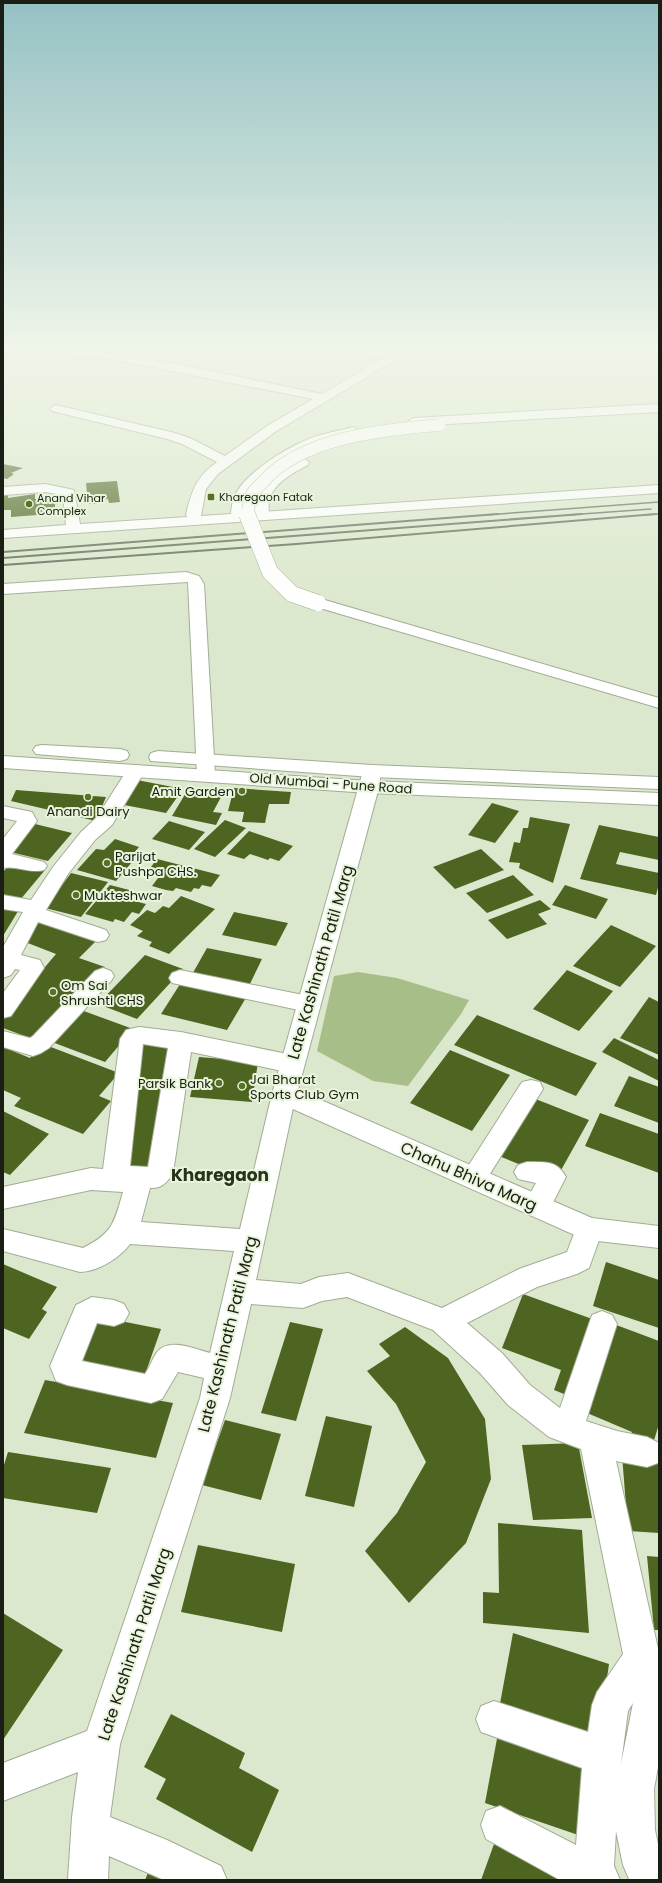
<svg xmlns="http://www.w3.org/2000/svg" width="662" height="1883" font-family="Poppins,sans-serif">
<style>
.green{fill:#a8be89}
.building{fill:#4d6521}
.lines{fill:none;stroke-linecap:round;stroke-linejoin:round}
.minor-casing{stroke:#a1ac93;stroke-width:2}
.tertiary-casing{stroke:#a1ac93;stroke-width:2}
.secondary-casing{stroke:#a1ac93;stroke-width:2}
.minor{fill:#fff;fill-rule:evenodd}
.tertiary{fill:#fff;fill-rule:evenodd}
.secondary{fill:#fff;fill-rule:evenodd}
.rail-far1{stroke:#656d5d;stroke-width:1.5}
.rail{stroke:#656d5d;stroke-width:2}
.tertiary-bridge-far1-casing{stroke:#a1ac93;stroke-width:13;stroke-linecap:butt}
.tertiary-bridge-casing{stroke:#a1ac93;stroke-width:17;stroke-linecap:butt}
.tertiary-bridge-far1{stroke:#fff;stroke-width:12}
.tertiary-bridge{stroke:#fff;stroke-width:16}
.poi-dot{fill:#577226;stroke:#e9f5da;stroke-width:1.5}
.labels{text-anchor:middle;stroke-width:4;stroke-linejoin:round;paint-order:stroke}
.far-poi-label{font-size:11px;fill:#1a1e15;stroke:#e9f5da;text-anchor:start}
.street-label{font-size:13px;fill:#1a1e15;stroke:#e9f5da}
.poi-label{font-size:13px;fill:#1a1e15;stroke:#e9f5da;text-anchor:start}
.near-street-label{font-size:16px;fill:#1a1e15;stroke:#e9f5da}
.near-neighbourhood-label{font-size:17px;font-weight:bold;fill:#29321d;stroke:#e9f5da}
</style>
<rect width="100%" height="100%" fill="#dce8cd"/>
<path class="green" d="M358,972l39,6 72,22 -8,14 -53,72 -35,-5 -56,-30 17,-75z"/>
<path class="building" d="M3,464l20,4 -12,5 3,1 -7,5 -4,-1z
M117,481l3,21 -11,1 -1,-4 -9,1v4h-11l-2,-21z
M35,494v5l20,-2v14h-5v3l-39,3v-7h-8v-15h5v3z
M137,780l46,9 -17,24 -47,-9z
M234,788l57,4 -2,12h-20l-4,19 -23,-1 2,-10 -16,-1z
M16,790l90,7 -10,24 -85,-20z
M187,791l34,6 -8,15 9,1 -6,12 -44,-9z
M492,803l27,8 -24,32 -27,-8z
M530,817l40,7 -17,59 -34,-15 1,-5 -11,-1 5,-20 6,1 3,-15h5z
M225,820l21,8 -31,29 -21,-8z
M169,821l36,11 -16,18 -37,-11z
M31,823l41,10 -24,28 -42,-10z
M599,825l60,12v23l-39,-8 -4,12 43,9v11l-3,11 -76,-16z
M249,831l44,15 -14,15 -9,-3 -2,2 -18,-6 -6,5 -17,-5z
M115,839l24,8 -6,7 5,1 -22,26 -39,-11 19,-21 8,1z
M481,849l23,21 -49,19 -22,-22z
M157,859l63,16 -9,12 -9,-2 -3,4 -5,-1 -3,4 -15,-4 -3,3 -7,-1 -14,-4 9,-12 -9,-3 3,-3 -4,-1z
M12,862l33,8 -25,30 -17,-4v-24z
M71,873l37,9 -27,35 -36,-9z
M513,875l21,20 -47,18 -21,-20z
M110,885l27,7 -6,8 15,4 -7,10 -7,-2 -8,10 -9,-3 -2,3 -28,-8z
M565,885l43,14 -12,20 -44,-14z
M181,896l34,13 -46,45 -20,-8 3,-4 -15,-6 6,-5 -13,-6 17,-15 8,3 8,-7 6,2z
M540,900l11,9 -13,5 9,10 -40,15 -19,-19z
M3,905l17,3 -17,28z
M234,912l54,11 -12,23 -54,-11z
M39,916l60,22 -20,20 26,9 -67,74 -35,-13v-11l53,-63 -36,-14z
M611,925l45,21 -36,41 -47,-21z
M207,948l55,11 -15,31 -57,-12z
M145,955l38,14 -46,50 -39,-15z
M567,970l46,21 -34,40 -46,-22z
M182,981l65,15 -20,34 -66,-16z
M649,997l10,5v53l-39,-17z
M81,1010l52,19 -28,33 -53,-20z
M477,1015l120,48 -21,33 -122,-51z
M614,1038l45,22v21l-57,-29z
M137,1042h34l-15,130 -37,1z
M43,1044l76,29 -20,23 12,5 -28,33 -69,-28 7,-8 -18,-8v-43l27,11z
M450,1050l60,25 -38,56 -62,-28z
M199,1057l59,5 -6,40 -62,-5z
M629,1076l30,11v36l-45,-17z
M533,1098l56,22 -29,52 -24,-1 -37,-15z
M3,1111l46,23 -39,41 -7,-3z
M600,1113l59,21v39l-74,-27z
M606,1262l53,18v48l-66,-22z
M3,1264l54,23 -15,22 5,3 -18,27 -26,-11z
M523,1294l72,26 -26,76 -15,-6 7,-20 -59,-22z
M90,1315l71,14 -18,51 -73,-15z
M290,1322l33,7 -27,92 -35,-8z
M611,1323l48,18v83l-7,23 -22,-9 2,-6 -52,-22z
M405,1327l43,31 37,61 6,60 -25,64 -57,60 -44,-52 32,-38 29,-51 -30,-58 -29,-33 23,-15 -11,-12z
M45,1380l128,23 -17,55 -132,-25z
M326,1416l46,10 -18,81 -49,-11z
M225,1420l56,14 -20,66 -59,-15z
M578,1443l14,75 -59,2 -11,-75z
M8,1452l103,16 -14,45 -94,-15v-30z
M622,1455l37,3v75l-31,-2z
M498,1523l84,7 7,103 -106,-10v-31l16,1z
M198,1545l97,19 -13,68 -101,-20z
M647,1556l12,1v73h-5z
M3,1613l60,37 -60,90z
M513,1633l96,31 -11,78 -99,-33z
M171,1714l74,39 -6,15 40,22 -27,62 -96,-53 10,-20 -22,-12z
M499,1728l99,33 -11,77 -102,-35z
M498,1833l85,47h-102z
M152,1863l37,17h-44z"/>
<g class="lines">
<g class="minor-casing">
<path id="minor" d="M9,346c106,0 210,28 313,48l61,-36 -45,-10 -1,-2h22l32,7 10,-7h12l-16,13 -122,73 -57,42 -12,15 -5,27 458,-31v8l-656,45v-8l63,-5 -3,-30 -18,-3 -42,3v-8l42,-3 29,6 6,34 107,-7 -1,-3c6,-24 10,-37 31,-52l-35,-18 -15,-5 -115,-28 -2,-2 2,-2 4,-2 119,28 15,5 35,18 42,-30 46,-27 -203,-40 -96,-10z
M186,572l13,4 5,8 11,191 -2,4 -7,2 -7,-2 -2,-4 -9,-193 -185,12v-10z
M136,765l7,2 2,4 -33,54 -17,15 -27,34 -22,36 60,20 3,5 -3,5 -8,2 -60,-20 -17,33 19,5 4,8 -33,48 -8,2v-25l17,-23 -5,-1 -4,6 -8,3v-31l20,-35 -20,-3v-14l28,5 22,-33 28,-35 16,-15 32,-50z
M3,806l29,6 5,9 -25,33 32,8 3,4 -3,4c-14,4 -27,-5 -41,-2v-29l14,-18 -14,-3z
M103,968l8,3 3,5 -3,5 -62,67 -8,5 -8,3 -30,-9v-16l27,7 3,-2 62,-65z
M180,970l128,26 8,2 4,6 -4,6 -8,2 -136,-29 -3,-5 3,-5z
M139,1027l42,5 111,23 9,3 3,6 -3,6 -9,3 -101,-21 -18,121c-5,9 -12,16 -23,15l-9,34 99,7 32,-135 3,-7 9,-2 9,2 3,7 -40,186 45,4 18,-7 29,-4 94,35 77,-39 48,-17 12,-31 10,-3 10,3 4,8 -14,39 -12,6 -40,13 -70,36 35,30 28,32 30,23 32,-93 10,-4 10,4 5,9 -31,97 31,10 30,6 12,6 -1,20 -11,4 -31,-6 43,192v109l-5,27 1,41 4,19v31l-30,-1 -6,-14 -7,-34 -2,35 6,14h-60l-74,-41 -5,-14 5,-14 14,-5 76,39 6,-77 -101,-36 -5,-13 5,-13 13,-5 94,31 4,-27 5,-13 26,-38 -42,-205 -32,-12 -41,-32 -28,-32 -47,-43 -86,-33 -25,4 -19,7 -52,-4 -21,94 -110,346 -10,73 57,23 54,26 6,14h-63l-55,-24 -1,24h-40l4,-63 6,-45 -75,29v-38l84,-32 113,-333 4,-20 -26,-6 -16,27 -11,4 -84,-18 -11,-4 -6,-15 26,-61 16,-8 22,3 10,4 5,9 -5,9 -10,4 -17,-3 -15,38 63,13c5,-7 7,-15 12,-22 12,-15 38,-3 53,1l24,-102 -104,-7c-10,14 -33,28 -50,28l-77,-21v-22l80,19c30,-15 31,-25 40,-56l-32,-2 -88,19v-22l88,-19 12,1 17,-130 6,-9zM143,1044l25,4 -20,119 -18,-1zM633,1703l-12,61 7,-53z
M531,1080l9,2 3,7 -60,96 -9,4 -9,-4 -4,-7 4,-7 57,-89z
M527,1162c18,0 30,-2 39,15l-19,37 -10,3 -10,-3 -4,-8 13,-23 -18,-4 -4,-7 4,-7z"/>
</g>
<g class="tertiary-casing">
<path id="tertiary" d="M659,404v8l-246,14 -6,-4 6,-4z
M353,427l6,4 -2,3 -38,10 -52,29 -14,14 -7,12 -1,19 -2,3h-10c-3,-4 -2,-10 -1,-15 2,-28 54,-58 79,-68 13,-5 28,-7 42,-11z
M303,458l6,4 -1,3c-15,8 -35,18 -39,36 -1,6 1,14 -2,19h-10c-16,-23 26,-57 46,-62z
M318,598l341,100v10l-346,-102 -3,-3 3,-3z
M372,765l7,2 2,4 -2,16 -81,303 294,128 67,8v22l-70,-8 -10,-3 -304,-136 -3,-7 91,-323 2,-4z"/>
</g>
<g class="secondary-casing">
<path id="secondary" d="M42,745l78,4 7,2 2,4 -2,4 -7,2 -84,-7 -3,-4 3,-4z
M158,751l214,14 287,12v12l-287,-12 -221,-16 -2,-4 2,-4z
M3,756l366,25 290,12v12l-290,-12 -366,-25z"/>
</g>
<use href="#minor" class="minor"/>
<use href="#tertiary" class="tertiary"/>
<use href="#secondary" class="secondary"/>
<path class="rail-far1" d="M485,515l174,-13
M568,515l83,-6
M644,515l15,-1"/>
<path class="rail" d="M3,552l495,-38
M3,558l579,-44
M3,565l293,-21 360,-30"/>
<g class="tertiary-bridge-far1-casing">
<path id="tertiary-bridge-far1" d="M247,515c2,-6 2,-15 5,-21 2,-4 7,-8 10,-11 39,-46 121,-53 177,-58"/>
</g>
<g class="tertiary-bridge-casing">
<path id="tertiary-bridge" d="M247,514l23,58 22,22 26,9"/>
</g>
<use href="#tertiary-bridge-far1" class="tertiary-bridge-far1"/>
<use href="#tertiary-bridge" class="tertiary-bridge"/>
</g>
<linearGradient id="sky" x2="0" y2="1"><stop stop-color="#95c1c4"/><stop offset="0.57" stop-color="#eff5e8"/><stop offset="1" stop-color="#eff5e8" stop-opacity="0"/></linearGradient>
<rect width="662" height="610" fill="url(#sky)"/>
<g class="poi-dot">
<rect x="207" y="493" width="8" height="8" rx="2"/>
<circle cx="29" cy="504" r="4"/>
<circle cx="242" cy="791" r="4"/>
<circle cx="88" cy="797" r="4"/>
<circle cx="107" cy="863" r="4"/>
<circle cx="76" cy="895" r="4"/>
<circle cx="53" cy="992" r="4"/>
<circle cx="219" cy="1083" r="4"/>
<circle cx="242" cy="1086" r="4"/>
</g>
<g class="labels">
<g class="far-poi-label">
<text x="219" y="501">Kharegaon Fatak</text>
<text x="37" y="502">Anand Vihar<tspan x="37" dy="13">Complex</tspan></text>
</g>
<g class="street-label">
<text transform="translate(331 783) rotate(4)" y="5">Old Mumbai - Pune Road</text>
</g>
<g class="poi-label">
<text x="234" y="796" text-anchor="end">Amit Garden</text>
<text x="88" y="816" text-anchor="middle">Anandi Dairy</text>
<text x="115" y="861">Parijat<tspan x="115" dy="15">Pushpa CHS.</tspan></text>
<text x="84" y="900">Mukteshwar</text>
<text x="61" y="990">Om Sai<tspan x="61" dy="15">Shrushti CHS</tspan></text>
<text x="250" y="1084">Jai Bharat<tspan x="250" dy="15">Sports Club Gym</tspan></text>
<text x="211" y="1088" text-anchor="end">Parsik Bank</text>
</g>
<g class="near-street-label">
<text transform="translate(320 962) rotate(-74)" y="6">Late Kashinath Patil Marg</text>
<text transform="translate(469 1176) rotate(24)" y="6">Chahu Bhiva Marg</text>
<text transform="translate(227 1334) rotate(-76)" y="6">Late Kashinath Patil Marg</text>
<text transform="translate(134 1644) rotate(-72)" y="6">Late Kashinath Patil Marg</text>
</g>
<g class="near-neighbourhood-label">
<text x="220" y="1181">Kharegaon</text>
</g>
</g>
<rect width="662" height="1883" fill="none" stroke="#1a1e15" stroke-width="8"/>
</svg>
